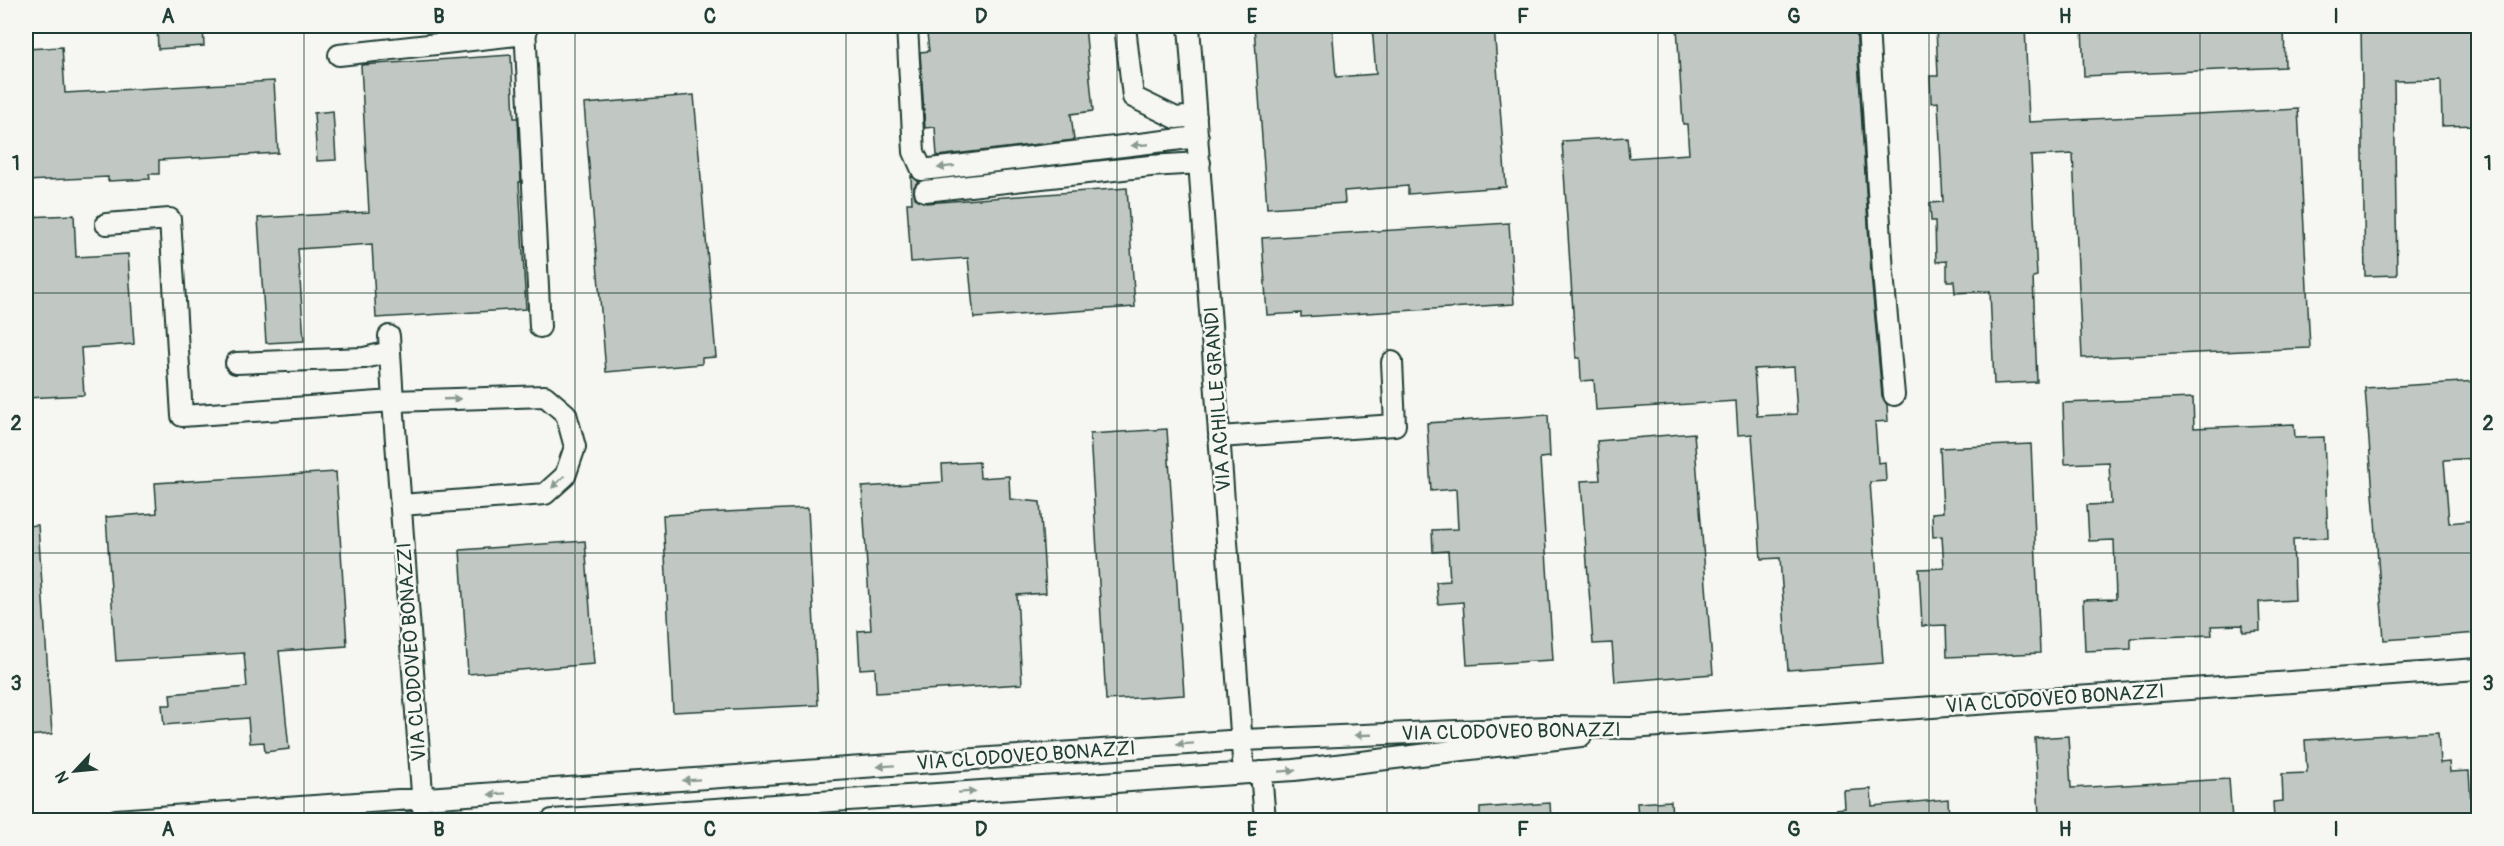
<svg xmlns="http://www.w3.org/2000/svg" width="2504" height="846" font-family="Pangolin,sans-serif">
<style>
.building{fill:#c1c8c3;stroke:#1f3d34;stroke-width:1.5;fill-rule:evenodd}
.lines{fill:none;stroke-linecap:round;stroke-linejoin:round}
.minor-casing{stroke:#1f3d34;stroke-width:24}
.minor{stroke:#f6f6f2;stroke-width:20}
.oneway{fill:#8a9a93}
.grid{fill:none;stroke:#1f3d34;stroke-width:1.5;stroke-opacity:0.55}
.labels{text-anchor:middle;stroke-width:5;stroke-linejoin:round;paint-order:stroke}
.street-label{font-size:20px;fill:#1f3d34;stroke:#f6f6f2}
.neatline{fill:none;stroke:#1f3d34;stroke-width:2}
.grid-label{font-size:20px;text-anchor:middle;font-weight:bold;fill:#1f3d34}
</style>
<rect width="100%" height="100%" fill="#f6f6f2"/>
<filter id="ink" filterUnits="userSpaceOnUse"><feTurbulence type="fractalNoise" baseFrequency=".0167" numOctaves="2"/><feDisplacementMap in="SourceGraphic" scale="12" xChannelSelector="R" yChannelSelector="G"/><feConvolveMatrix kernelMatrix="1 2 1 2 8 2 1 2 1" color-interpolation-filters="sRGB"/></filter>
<g filter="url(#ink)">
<path class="building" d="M157,26h46l1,20 -46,3z
M1004,26h81l8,85 -22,3 3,26 -137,16 -2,-29 -10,1 -5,-76 9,-1 -2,-18z
M1254,26h78l4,51 40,-3 -4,-48h122l12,161 -98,7v-8l-64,5 1,12 -78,5z
M1677,26h61v3l30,-2v-1h88l15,248 11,122 5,9 1,16 -13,1 3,41 7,-1 1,19 -16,1 13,181 -95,7 -8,-112 -19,1 -9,-125 -14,1 -2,-34 -140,9 -2,-30 -13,1 -1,-23h-4l-14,-217 65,-4 2,21 60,-4 -2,-30h-4zM1794,367l3,47 -40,2 -3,-47z
M1936,26h89l4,96 269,-13 12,239 -228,10 -9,-204 -42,2 6,120 -4,1 4,105 -43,2 -4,-93 -35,2 -1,-12h-7v-20l-11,1 -1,-41h-4l-1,-18 13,-1 -5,-100 -7,1 -1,-27h8z
M2082,26h202l1,41 -201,9z
M2361,26h117v99l-36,1 -1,-46 -47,1 3,194 -32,1z
M62,47l3,46 209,-12 4,72 -119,7v14h-10l1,5 -42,2v-4l-82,4v-132z
M511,55l3,63h4l3,64h-2l7,127 -150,9 -4,-74 -74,5 6,92 -38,2 -8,-125 111,-6 -8,-147z
M694,95l22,262 -14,1v6l-96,8 -22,-268z
M333,111l3,49 -19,1 -3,-48z
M911,176l7,5 -4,6 1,11 11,5 201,-15 8,119 -161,11 -6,-60 -57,4 -4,-59h5z
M74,215l2,42 52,-3 6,90 -53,4 3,47 -58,3v-181z
M1509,223l5,81 -213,13v-4l-34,2 -5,-77z
M2478,381v77l-34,2 5,63 29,-3v113l-94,7 -19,-252z
M2193,398l1,30 100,-4 1,14 29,-1 4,101 -35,1 2,61 -36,2 1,29 -17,1v-7l-32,1 1,9 -81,3v11l-46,2 -2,-51 33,-1 -2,-59 -25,1 -2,-36 24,-1 -2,-42 -44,2 -2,-61z
M1548,415l2,42 -10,1 13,202 -86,5 -4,-63 -25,2 -2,-22 14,-1 -2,-30 -15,1 -1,-22 26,-1 -2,-40 -25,2 -4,-68z
M1167,429l17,266 -78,5 -16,-266z
M1694,433l19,241 -98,8 -3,-39 -19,1 -12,-163 19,-1 -3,-39z
M2031,444l9,209 -93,4 -1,-32 -24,1 -3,-57 25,-1 -2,-32 -9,1 -1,-24 11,-1 -3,-64z
M979,462l1,16 29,-2 1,23 30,3 6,91 -29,2 5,89 -146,9 -1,-25 -15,1 -2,-38 13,-1 -9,-143 81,-5 -1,-18z
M336,472l11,174 -68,5 10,98 -24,3 -1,-10 -14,1 -2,-25 -84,7 -2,-20h9l-1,-11 77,-7 -3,-34 -128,8 -10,-144 51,-4 -2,-30z
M808,508l10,197 -145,7 -10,-197z
M38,525l14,209 -26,2v-210z
M585,541l9,123 -126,10 -8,-124z
M2438,732l2,31 9,-1 1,10 19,-1 3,49h-198l-1,-18 10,-1 -1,-27 25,-1 -2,-33z
M2068,736l3,52 158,-9 3,41h-186v-5l-7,1 -4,-78z
M1871,789l1,17 76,-7 1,21h-112l-1,-11 9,-1 -1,-17z
M1671,801l1,19h-34l-1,-17z
M1550,803l1,17h-71v-12z"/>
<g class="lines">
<g class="minor-casing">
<path id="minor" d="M525,26l15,301
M907,26l7,126 8,18 276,-33
M1125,26l8,71 43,21 20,-2
M1189,26l55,747
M1868,26l15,247 11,122
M339,55l187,-21
M925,191l225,-25 50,-3
M106,224l64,-5 12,197 211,-15 31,419
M389,336l4,65 152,-5 21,18 9,33 -10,29 -20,18 -144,11
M236,363l128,-5 26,-6
M1219,437l176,-12 -3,-63
M1261,772l4,48
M116,820l1127,-80 306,-13 82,1 847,-59
M552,820l742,-50 287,-34"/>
</g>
<use href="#minor" class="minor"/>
</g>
<defs><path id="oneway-solid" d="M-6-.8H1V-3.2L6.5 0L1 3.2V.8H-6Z" transform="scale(1.5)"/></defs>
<g class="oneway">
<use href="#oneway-solid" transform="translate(1140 145) rotate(175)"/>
<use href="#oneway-solid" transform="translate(946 167) rotate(173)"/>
<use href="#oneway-solid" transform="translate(452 399) rotate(-2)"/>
<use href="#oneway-solid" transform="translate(558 482) rotate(136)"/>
<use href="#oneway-solid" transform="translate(1363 735) rotate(178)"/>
<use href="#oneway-solid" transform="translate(1185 744) rotate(176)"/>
<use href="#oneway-solid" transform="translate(886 766) rotate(176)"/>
<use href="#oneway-solid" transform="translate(1287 771) rotate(-4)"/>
<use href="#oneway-solid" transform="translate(691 780) rotate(176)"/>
<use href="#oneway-solid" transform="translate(967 792) rotate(-4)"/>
<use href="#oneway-solid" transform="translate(497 794) rotate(176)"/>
</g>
</g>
<path class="grid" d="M304,26v794M575,26v794M846,26v794M1117,26v794M1387,26v794M1658,26v794M1929,26v794M2200,26v794M26,293h2452M26,553h2452"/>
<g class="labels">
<g class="street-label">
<text transform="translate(1217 399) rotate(-94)" y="7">VIA ACHILLE GRANDI</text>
<text transform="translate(411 652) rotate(-94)" y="7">VIA CLODOVEO BONAZZI</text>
<text transform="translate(2055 698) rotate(-4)" y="7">VIA CLODOVEO BONAZZI</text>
<text transform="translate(1511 731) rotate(-1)" y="7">VIA CLODOVEO BONAZZI</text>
<text transform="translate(1026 755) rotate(-4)" y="7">VIA CLODOVEO BONAZZI</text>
</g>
</g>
<rect width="2504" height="846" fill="none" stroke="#f6f6f2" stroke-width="66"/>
<g transform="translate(75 771) rotate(244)" stroke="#f6f6f2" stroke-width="4.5" paint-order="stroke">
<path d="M0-4.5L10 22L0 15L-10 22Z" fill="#1f3d34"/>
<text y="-9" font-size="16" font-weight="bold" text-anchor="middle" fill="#1f3d34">N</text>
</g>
<rect x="33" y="33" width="2438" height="780" class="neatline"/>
<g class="grid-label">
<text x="168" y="23">A</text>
<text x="439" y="23">B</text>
<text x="710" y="23">C</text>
<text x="981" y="23">D</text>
<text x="1252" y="23">E</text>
<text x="1523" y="23">F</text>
<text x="1794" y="23">G</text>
<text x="2065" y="23">H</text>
<text x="2336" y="23">I</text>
<text x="16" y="170">1</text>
<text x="2488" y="170">1</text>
<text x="16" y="430">2</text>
<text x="2488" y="430">2</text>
<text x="16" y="690">3</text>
<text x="2488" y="690">3</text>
<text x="168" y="836">A</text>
<text x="439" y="836">B</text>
<text x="710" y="836">C</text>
<text x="981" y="836">D</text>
<text x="1252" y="836">E</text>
<text x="1523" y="836">F</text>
<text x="1794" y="836">G</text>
<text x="2065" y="836">H</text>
<text x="2336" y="836">I</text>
</g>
</svg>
